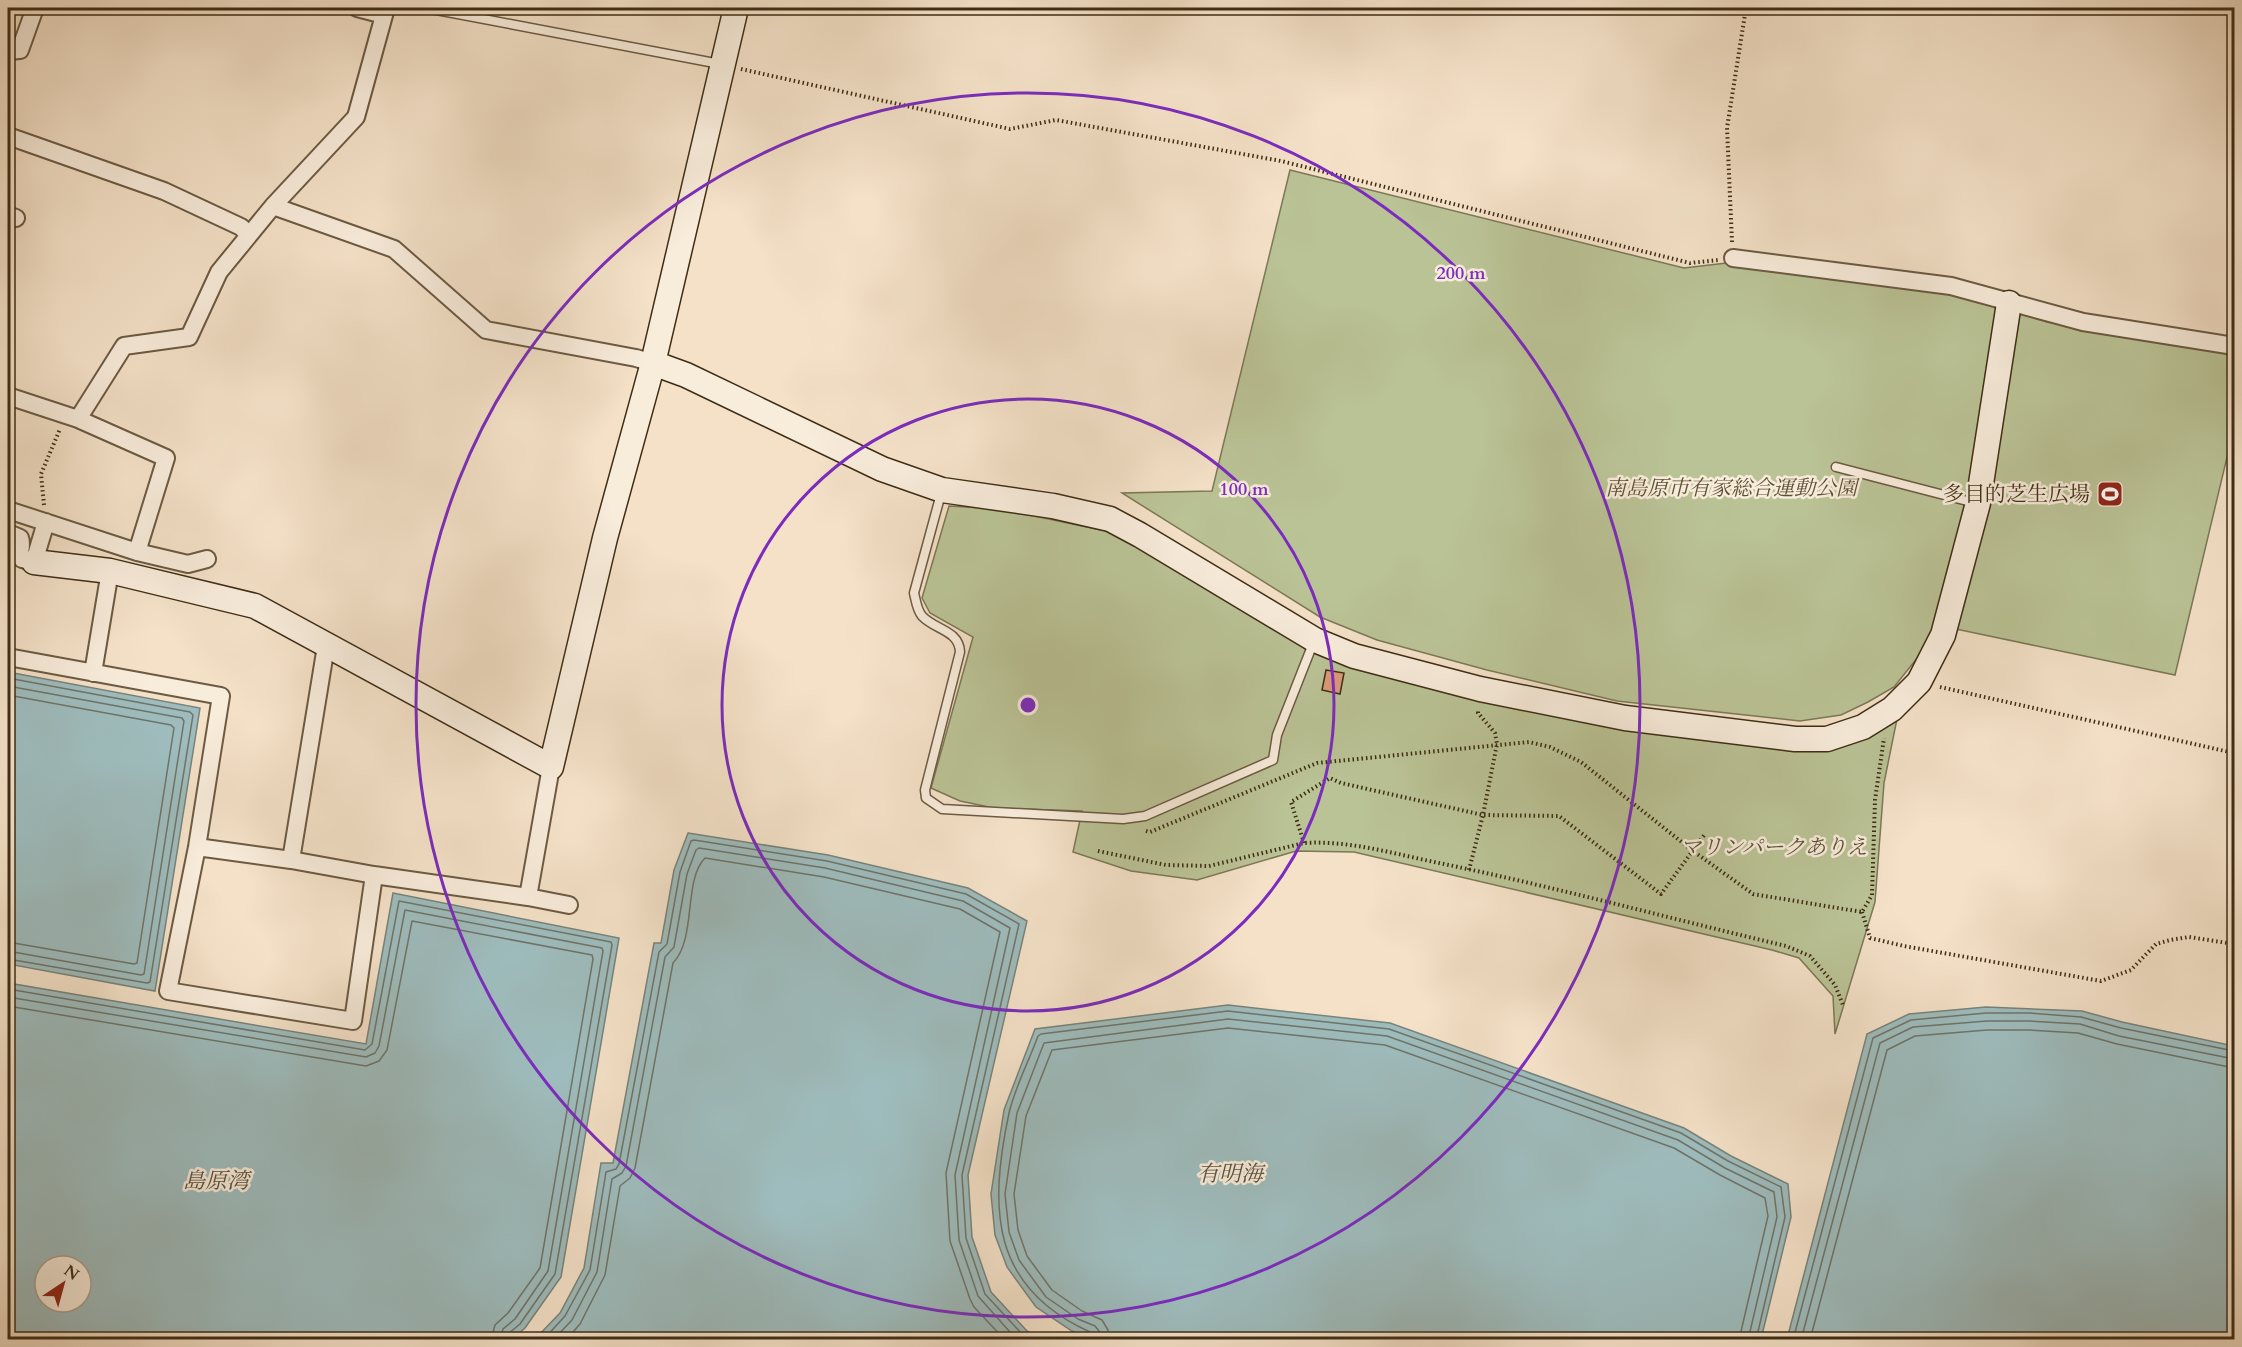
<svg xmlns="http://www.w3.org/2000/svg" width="2242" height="1347" font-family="Cardo,'Noto Serif JP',serif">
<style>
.green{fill:#bac396;stroke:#7c7856;stroke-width:1.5}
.water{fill:#9ebcbd;stroke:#78837a;stroke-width:1.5;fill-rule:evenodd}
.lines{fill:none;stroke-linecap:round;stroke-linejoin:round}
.shore{stroke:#6e7469;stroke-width:1.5}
.building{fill:#dd9b7a;stroke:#3e2d15;stroke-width:1.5}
.lane-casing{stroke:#6c5a42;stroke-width:11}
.street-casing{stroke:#6c5a42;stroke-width:20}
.secondary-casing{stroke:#3e2d15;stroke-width:27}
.path{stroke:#3e2d15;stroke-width:4;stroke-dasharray:1.5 3;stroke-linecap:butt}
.lane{stroke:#f8ecdb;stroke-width:8}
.street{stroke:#f8ecdb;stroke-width:16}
.secondary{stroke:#f8ecdb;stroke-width:24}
.ring{fill:none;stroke:#7b2cbf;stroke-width:3}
.labels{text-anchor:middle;stroke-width:5;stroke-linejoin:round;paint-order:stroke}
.park-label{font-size:21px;font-style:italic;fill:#5d5235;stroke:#f8ecdb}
.poi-label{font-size:21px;fill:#3e2d15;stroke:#f8ecdb;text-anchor:end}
.water-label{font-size:22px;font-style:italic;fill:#56513f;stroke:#f8ecdb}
.centre{fill:#7b2cbf;stroke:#f8ecdb;stroke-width:3}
.ring-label{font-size:18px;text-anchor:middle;font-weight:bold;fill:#7b2cbf;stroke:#f8ecdb;stroke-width:5;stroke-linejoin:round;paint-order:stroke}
</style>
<rect width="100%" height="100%" fill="#f4e1c8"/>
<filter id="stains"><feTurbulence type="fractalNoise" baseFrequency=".00333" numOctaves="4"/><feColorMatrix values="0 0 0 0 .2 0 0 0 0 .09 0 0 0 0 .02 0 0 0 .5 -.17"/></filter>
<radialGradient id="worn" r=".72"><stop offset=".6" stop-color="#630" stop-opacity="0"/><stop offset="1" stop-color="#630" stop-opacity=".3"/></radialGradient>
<path class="green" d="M1290,170l394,98 51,-6 225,33 87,27 187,33v73l-59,247 -238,-50 -11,22 -32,40 -26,15 -27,13 -41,6 -183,-20 -130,-31 -110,-30 -57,-23 -198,-124 90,-2z
M949,506l52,3 115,24 164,100 512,115 105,-29 -13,64 -9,119 -40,132 -2,-38 -34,-38 -27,-8 -418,-98 -58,-1 -99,29 -66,-9 -58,-19 9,-41 -88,-3 -34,-7 -29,-13 42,-151 -43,-24 -8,-15z"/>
<path class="water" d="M8,672l192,36 -45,283 -147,-27z
M688,833l140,22 140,33 59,33 -59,254 4,62 19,55 36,39 14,8h-506l25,-26 24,-45 17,-105h12l41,-220h7l13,-73z
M393,893l226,45 -58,339 -36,51 -14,12 -503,-1v-356l358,61zM45,1266h36v36h-36z
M1228,1005l162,18 294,105 47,28 57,28 3,33 -30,122 -667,1 -22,-9 -36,-24 -29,-40 -12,-32 -4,-41 13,-84 31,-81z
M1986,1007l96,4 40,11 112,24v293h-447l80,-305 42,-20z"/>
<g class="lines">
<path class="shore" d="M8,678l182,34 3,3 -43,267 -3,1 -139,-24
M8,686l174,32 2,3 -40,253 -3,1 -133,-24
M8,695l163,30 3,3 -37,235 -3,1 -126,-22
M8,989l357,61 7,-6 27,-143 212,41 1,3 -57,329 -35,50 -11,9 -1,7
M8,997l358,60 9,-4 4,-7 26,-136 197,38 1,3 -55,320 -33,48 -12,10 -3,11
M8,1006l358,60 13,-5 8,-11 25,-129 180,34 1,4 -53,309 -32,45 -13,12 -4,15
M543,1340l22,-24 25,-46 16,-98 10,-3 3,-5 40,-212 8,-8 13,-72 11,-31 3,-1 133,21 139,33 53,30 -57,251 4,63 19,56 38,41 7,5
M553,1340l19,-20 25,-48 15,-93 10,-6 4,-7 39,-209 9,-10 13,-73 9,-24 3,-2 126,20 138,33 47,27 -55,247 4,65 19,56 39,44
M566,1340l14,-16 25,-49 15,-89 10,-8 5,-10 38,-205c24,-25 10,-83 32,-105l119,19 136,32 40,23 -54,241 4,68 20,58 4,8 31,33
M1093,1340l-3,-8c-100,-45 -101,-124 -81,-219 6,-26 20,-52 29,-77l3,-2 187,-23 161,18 292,104 47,28 53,26 4,30 -29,123
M1101,1340l-2,-9 -4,-5 -17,-7 -32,-22 -27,-37 -10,-28 -4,-38 12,-81 27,-70 184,-24 159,17 291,104 47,28 49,24 3,25 -29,123
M1110,1340l-2,-10 -6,-10 -20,-9 -30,-21 -25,-34 -9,-26 -4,-36 12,-78 26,-66 176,-22 157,17 289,103 46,27 45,23 3,18 -29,124
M1793,1340l80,-302 38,-18 75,-7h44l51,4 40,11 113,23
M1801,1340l79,-297 33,-16 74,-6h42l51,3 39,12 115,23
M1810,1340l77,-290 28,-14 72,-6h42l49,3 39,11 117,24"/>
</g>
<path class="building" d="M1326,670l18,3 -4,21 -18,-4z"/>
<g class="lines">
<g class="lane-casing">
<path id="lane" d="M426,8l294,56
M1836,467l139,36
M942,490l-28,103c2,8 3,17 8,23 13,14 37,14 38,36l-35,138 1,8 16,11 181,10 22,-3 128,-56 4,-25 37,-94"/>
</g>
<g class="street-casing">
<path id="street" d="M357,8l27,7
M8,51l12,-1 15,-42
M8,136l156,55 77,36 8,8
M273,206l121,43 92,81 150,28 17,5
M8,215l8,3
M1733,258l218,28 132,36 151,24
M8,396l70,23 88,39 -29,94
M78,419l46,-73 65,-9 30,-65 54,-66 83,-89 30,-109
M8,510l129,42 51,12 19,-5
M8,533l12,5c3,7 -2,15 2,21l12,3 12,-40
M8,657l213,39 -24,151 -29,144 185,30 21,-146
M93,673l17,-102
M197,847l94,13 83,15 154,22 41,8
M291,860l35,-214
M528,897l23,-130"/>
</g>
<g class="secondary-casing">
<path id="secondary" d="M653,363l33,12 196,94 60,21 111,16 57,13 30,16 175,105 39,16 126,33 145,29 170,21h32l36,-12 29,-18 27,-27 24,-47 35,-132 31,-200
M34,562l76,9 145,35 296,161 54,-229 48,-175 83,-355"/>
</g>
<path class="path" d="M741,69l269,60 46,-9 225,41 409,102 28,-3
M1732,242l-5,-114 19,-120
M44,505l-3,-31 19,-45
M1940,687l294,66
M1146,831l4,1 167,-69 212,-21 21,5 31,15 112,89 60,43 109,18 10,-17 3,-95 9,-62
M1304,843l-13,-41 39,-24 11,5 142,32 76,1 102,78 44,-60
M1098,851l68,14 43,1 95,-23c47,-3 94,12 140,21 115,24 228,55 342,82l24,10 25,29 8,20
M1469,870l14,-55 14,-71 -2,-11 -17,-20v-2
M1862,912l8,26 34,8 197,35 30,-11 25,-26 14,-4 19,-3 45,7"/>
<use href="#lane" class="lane"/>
<use href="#street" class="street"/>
<use href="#secondary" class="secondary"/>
</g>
<g class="ring">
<circle cx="1028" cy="705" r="306"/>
<circle cx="1028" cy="705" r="612"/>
</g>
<defs>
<g id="stadium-square" transform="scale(1.35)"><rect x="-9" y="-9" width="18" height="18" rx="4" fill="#8f2418" stroke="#f8ecdb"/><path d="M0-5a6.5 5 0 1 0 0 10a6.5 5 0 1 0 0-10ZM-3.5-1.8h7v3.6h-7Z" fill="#fff"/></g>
</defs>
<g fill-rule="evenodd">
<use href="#stadium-square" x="2110" y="494"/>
</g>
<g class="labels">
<g class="park-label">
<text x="1731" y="495">南島原市有家総合運動公園</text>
<text x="1774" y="854">マリンパークありえ</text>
</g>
<g class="poi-label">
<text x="2090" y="501">多目的芝生広場</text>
</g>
<g class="water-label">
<text x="1230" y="1181">有明海</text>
<text x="216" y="1188">島原湾</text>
</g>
</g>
<circle cx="1028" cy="705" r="9" class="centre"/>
<g class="ring-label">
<text x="1461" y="279">200 m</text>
<text x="1244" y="495">100 m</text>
</g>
<rect width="2242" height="1347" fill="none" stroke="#f4e1c8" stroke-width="30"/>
<rect x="9" y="9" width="2224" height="1329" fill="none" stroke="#3e2d15" stroke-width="3"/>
<rect x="15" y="15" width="2212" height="1317" fill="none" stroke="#3e2d15" stroke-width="1.5"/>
<g transform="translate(63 1284) rotate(36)"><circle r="28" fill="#f8ecdb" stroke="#aea08c" stroke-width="1.5"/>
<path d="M0-4.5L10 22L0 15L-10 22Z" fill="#8f2418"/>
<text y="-9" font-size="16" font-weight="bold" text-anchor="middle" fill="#3e2d15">N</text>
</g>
<rect width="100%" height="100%" filter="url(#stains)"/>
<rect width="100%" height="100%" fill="url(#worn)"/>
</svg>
